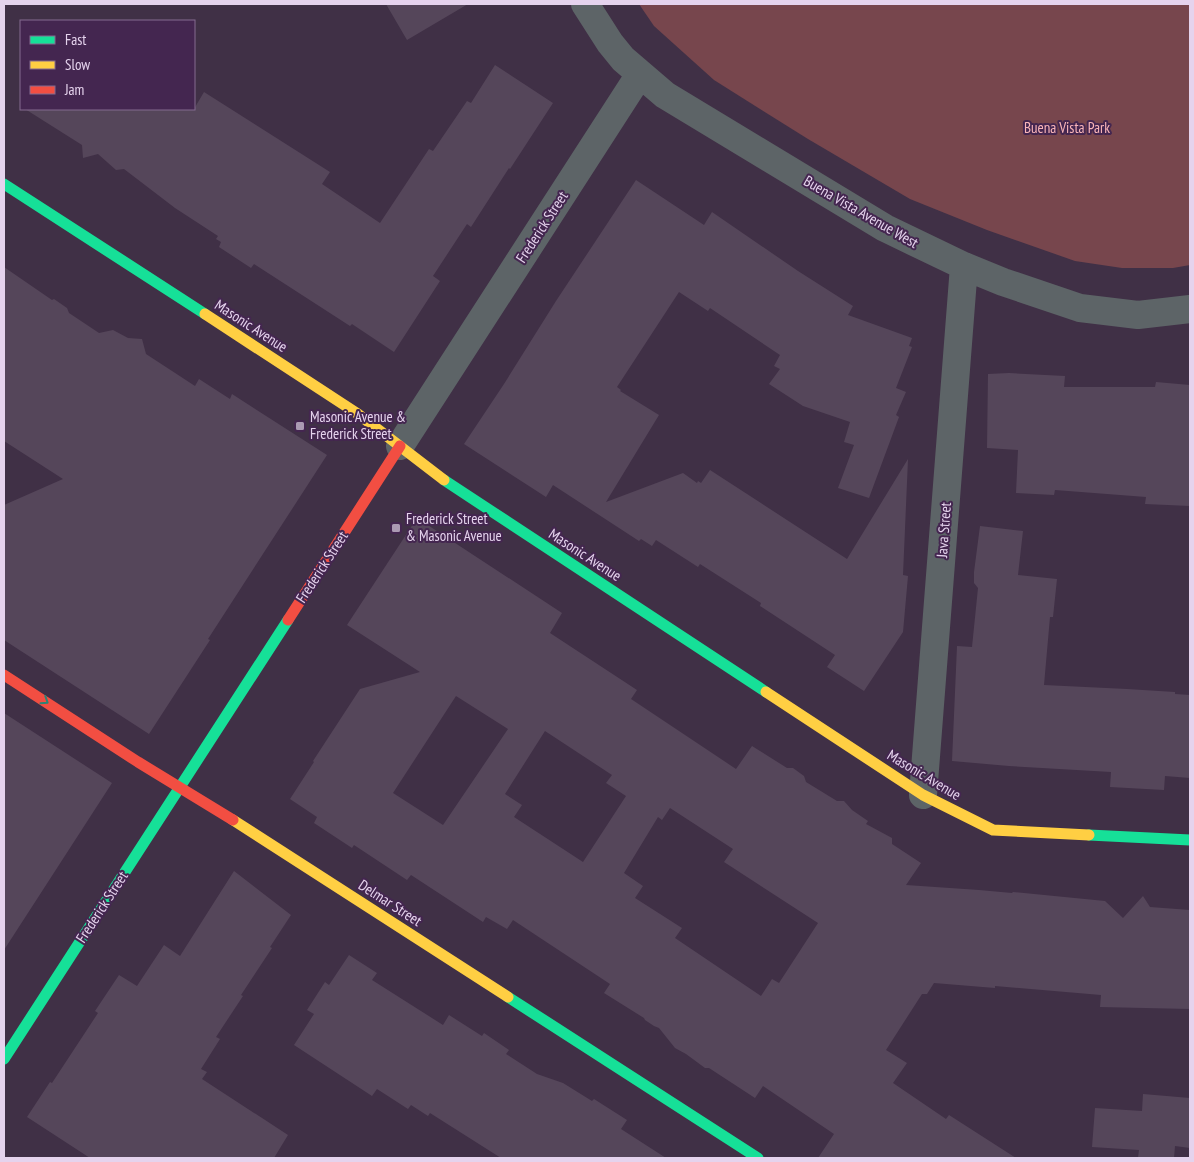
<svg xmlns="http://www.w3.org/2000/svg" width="1194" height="1162" font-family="'PT Sans Narrow',sans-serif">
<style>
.green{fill:#77464d}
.building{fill:#55465a;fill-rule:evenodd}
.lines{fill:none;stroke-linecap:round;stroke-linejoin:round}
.street{stroke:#5d6467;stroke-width:28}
.fast{stroke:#16e098;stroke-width:11}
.slow{stroke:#ffcf43;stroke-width:11}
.jam{stroke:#f24e42;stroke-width:11}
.oneway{stroke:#2d8374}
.poi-dot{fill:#ab9ab3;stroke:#442650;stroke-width:2}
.labels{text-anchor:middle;stroke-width:4;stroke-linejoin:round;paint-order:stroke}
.park-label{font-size:15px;fill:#fab6b9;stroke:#442650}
.street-label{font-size:15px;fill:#e5d3ed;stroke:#442650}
.poi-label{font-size:15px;fill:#e5d3ed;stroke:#442650;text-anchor:start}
</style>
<rect width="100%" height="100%" fill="#403046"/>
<path class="green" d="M639,4h551v261l-17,3h-51l-47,-7 -88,-31 -77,-31 -102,-60 -94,-59 -60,-54z"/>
<path class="building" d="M386,4h82l-61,36z
M495,65l58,38 -43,66 -1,-1 -38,59 -4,-3 -34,52 7,5 -46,71 -42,-28 -2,2 -96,-62 -3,4 -32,-21 2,-5 -5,-3 2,-3 -43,-28 -51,-39 -8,1 -18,-16 -15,4 -1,-13 -57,-36h169l10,-17 126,80 -8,12 58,39 49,-74 4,2 34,-50 4,2z
M636,180l68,45 8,-13 86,59 55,35 -5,9 64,23 -3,8 3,1 -16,41 10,4 -10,23 3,2 -30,81 -31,-10 16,-43 -10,-3 6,-20 -47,-16 -34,-22 11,-15 -6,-3 6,-11 -70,-47 -2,3 -29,-19 -62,95 4,3 -1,1 39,24 -53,87 77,-29 14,10 1,-2 3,2 9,-13 137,89 61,-100 -5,116 5,1 -5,56 -39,59 -37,-24 8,-12 -75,-49 1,-3 -61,-39 -2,3 -42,-27 -4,6 -11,-7 -2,2 -86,-56 -7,12 -82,-53 40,-60 52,-83z
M4,267l48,33 2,-1 13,9 2,5 30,20 14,-3 15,8 14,1 4,15 49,32 4,-7 31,20 2,-5 95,61 -119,184 2,1 -61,94 -145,-94v-135l59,-26 -59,-38z
M1009,373l56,3 -1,11h91l1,-5 34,3v121l-45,-2 1,-7 -91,-7 -1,5 -38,-2 2,-43 -31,-2 1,-74z
M417,518l145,95 -12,20 87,57 -6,9 105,70 16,-23 35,22h6l11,8 2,6 31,19h7l8,9 16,11 -2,3 26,14v6l29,19 -15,22 73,5 33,3 1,-1 11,1 81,8 18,17 20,-22 7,11 40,3v99l-90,-2 1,-12 -106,-9v2l-61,-5 -7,11h-5l-36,56 21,13 -14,20 53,36 3,-4 67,43h-198l16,-24 -71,-48 -8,12 -46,-30h-4l-19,-14 -11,-6 -16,-20 -5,-2 -9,-6 -1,-2 -40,-25 6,-9 -97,-64 -6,9 -21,-12 -3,5 -72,-47 -4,5 -53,-35 -2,3 -38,-25 3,-6 -27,-18 24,-37 -1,-1 47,-72 60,-17 -73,-47zM456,696l52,33 -65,96 -50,-32zM545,731l67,44 -6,8 20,13 -43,66 -69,-45 8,-12 -17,-11zM670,808l63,41 -9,13 94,61 -39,60 -7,-4 -11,17 -86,-58 7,-10 -47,-30 8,-12 -19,-13 34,-56 4,3z
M980,526l43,5 -5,44 39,4 -4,38h-3l-6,68 83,4 48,3v2l15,1v83l-25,-2 -1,14 -54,-3 1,-15 -102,-6 -57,-5 5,-115 15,1 6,-59 -4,-5v-11z
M4,713l108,70 -108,167z
M234,871l57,44 -21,32 2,1 -31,47 2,1 -27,41 4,2 -19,30 6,3 -5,7 86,56 -14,23h-184l-63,-41 23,-35 2,1 46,-70 -3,-2 24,-36 18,11 27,-41 16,11z
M349,955l28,18 -5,7 71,45 6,-10 33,21 2,-3 25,17 -3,4 31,20 26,9 29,18 2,-2 33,21 -6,9 45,29h-165l-71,-45 -2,3 -17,-11 -3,4 -31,-20 -5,7 -78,-51 20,-31 -7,-4 18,-28 4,3z
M1143,1094l47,4v50l-15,-2 -1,12h-36l1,-8 -47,-3 3,-39 47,3z"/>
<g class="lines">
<path class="street" d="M585,4l25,39 13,16 42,36 220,133 79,38 39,16 77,26 58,7 52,-6
M400,446l240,-372
M923,795l41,-529"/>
<path class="fast" d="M4,184l201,130
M444,480l322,212
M1089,835l101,5
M508,997l250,161
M4,1059l284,-439"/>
<path class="slow" d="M205,314l153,100 86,66
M766,692l157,103 70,35 96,5
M233,820l275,177"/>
<path class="jam" d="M288,620l112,-174
M4,675l134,87 95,58"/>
</g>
<defs><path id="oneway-chevron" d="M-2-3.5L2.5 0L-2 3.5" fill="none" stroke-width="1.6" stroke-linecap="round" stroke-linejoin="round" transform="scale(1.25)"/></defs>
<use class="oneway" href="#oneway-chevron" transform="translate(45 701) rotate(33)"/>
<g class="poi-dot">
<rect x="295" y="421" width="10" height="10" rx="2.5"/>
<rect x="391" y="523" width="10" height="10" rx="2.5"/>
</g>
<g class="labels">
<g class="park-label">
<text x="1067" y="133">Buena Vista Park</text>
</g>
<g class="street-label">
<text transform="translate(861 212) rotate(30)" y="5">Buena Vista Avenue West</text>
<text transform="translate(542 227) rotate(-57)" y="5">Frederick Street</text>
<text transform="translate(251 326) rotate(33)" y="5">Masonic Avenue</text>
<text transform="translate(944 530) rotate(-86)" y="5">Java Street</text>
<text transform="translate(585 555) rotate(33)" y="5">Masonic Avenue</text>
<text transform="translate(322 567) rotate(-57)" y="5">Frederick Street</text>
<text transform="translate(924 775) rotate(31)" y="5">Masonic Avenue</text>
<text transform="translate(390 903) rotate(33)" y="5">Delmar Street</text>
<text transform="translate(102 907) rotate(-57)" y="5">Frederick Street</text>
</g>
<g class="poi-label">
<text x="310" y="422">Masonic Avenue &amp;<tspan x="310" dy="17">Frederick Street</tspan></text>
<text x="406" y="524">Frederick Street<tspan x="406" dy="17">&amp; Masonic Avenue</tspan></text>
</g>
</g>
<rect width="1194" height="1162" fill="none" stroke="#e5d3ed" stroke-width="10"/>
<rect x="20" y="20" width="175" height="90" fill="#442650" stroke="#846b8f"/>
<rect x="30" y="36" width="25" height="8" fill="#16e098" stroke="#846b8f"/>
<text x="65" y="45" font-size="15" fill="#e5d3ed">Fast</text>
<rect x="30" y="61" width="25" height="8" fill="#ffcf43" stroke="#846b8f"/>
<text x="65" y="70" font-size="15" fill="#e5d3ed">Slow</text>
<rect x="30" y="86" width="25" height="8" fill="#f24e42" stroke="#846b8f"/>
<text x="65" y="95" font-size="15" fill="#e5d3ed">Jam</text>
</svg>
